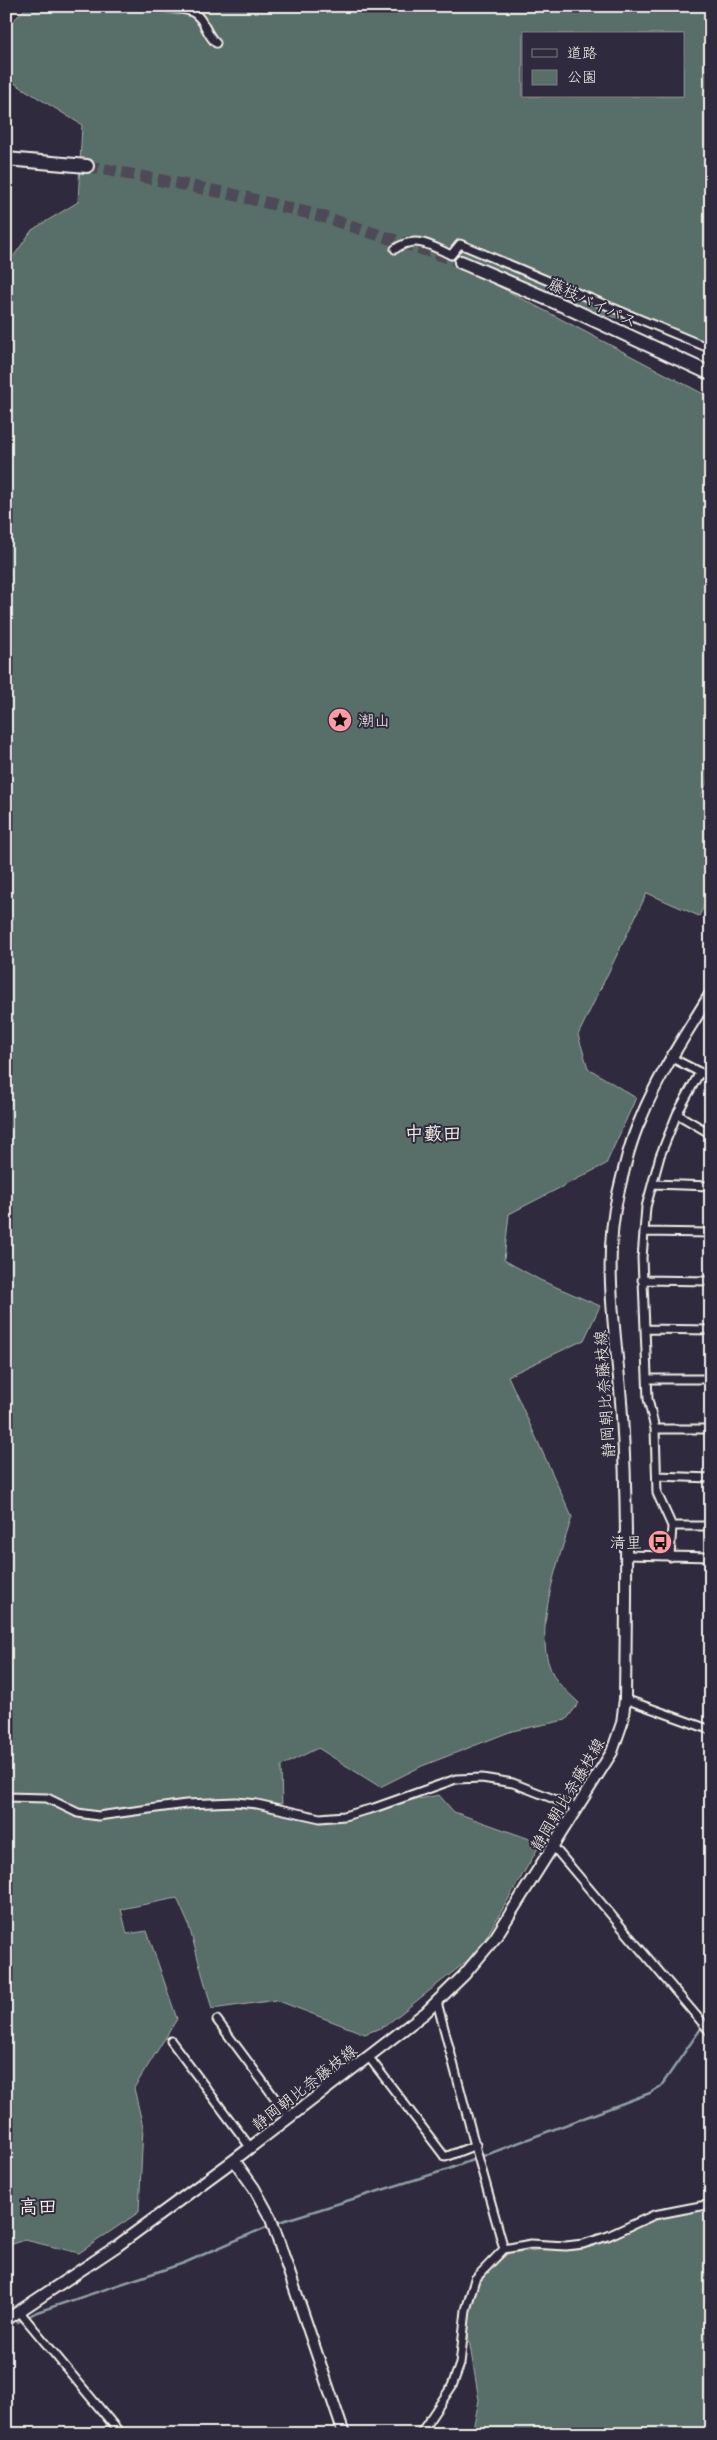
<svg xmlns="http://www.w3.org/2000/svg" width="717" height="2440" font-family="'Comic Neue','Klee One',sans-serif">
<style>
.green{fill:#596e67;stroke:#a6b0a8;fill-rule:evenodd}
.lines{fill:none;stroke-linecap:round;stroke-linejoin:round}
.stream{stroke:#909ea4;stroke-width:2.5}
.highway-tunnel{stroke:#4d4857;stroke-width:12;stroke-dasharray:12 6;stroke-linecap:butt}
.street-casing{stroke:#f4f1e8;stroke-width:11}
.secondary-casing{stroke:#f4f1e8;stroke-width:14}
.highway-casing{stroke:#f4f1e8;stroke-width:16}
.street{stroke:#2f2a3d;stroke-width:7}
.secondary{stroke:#2f2a3d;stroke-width:10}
.highway{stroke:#2f2a3d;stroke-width:12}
.labels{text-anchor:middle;stroke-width:4;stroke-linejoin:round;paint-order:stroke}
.street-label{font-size:16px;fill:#f4f1e8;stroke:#2f2a3d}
.poi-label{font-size:16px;fill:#f4f1e8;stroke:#2f2a3d;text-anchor:start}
.quarter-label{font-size:19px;font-weight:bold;fill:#f4f1e8;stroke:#2f2a3d}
</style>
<rect width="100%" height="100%" fill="#2f2a3d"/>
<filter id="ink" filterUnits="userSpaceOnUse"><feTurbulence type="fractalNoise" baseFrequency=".02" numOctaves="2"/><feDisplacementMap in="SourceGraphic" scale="10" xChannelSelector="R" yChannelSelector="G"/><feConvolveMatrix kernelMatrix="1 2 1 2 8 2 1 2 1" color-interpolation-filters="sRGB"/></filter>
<g filter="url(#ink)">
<path class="green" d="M28,6h93l58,9 7,-9h525v337l-213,-57 213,112v376l-10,22 10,9v87l-12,24 -52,-23 -69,142 10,33 48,30 -30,66 -97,50 -5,46 36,20 60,26 -16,34 -76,36 64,141c-13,43 -43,119 -17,161 6,9 16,17 24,25l-13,17 -54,11 -90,35 -42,21 -62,-39 -37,18 1,44 35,8 122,-23 15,17 87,31 -64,110 -92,73 -20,8 -89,-34 -64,9 -24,-86 -11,-25 -56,11 6,25 20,-3 30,88 -43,69 9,39 -4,85 -60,41 -54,-13 -15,5 -4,-2v-1976l26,-37 46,-28 4,-77 -76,-47v-50zM523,34h160v62h-160z
M711,2207v227h-239l7,-34 -13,-78 11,-36 16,-20 16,-13 83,-9 67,-25z"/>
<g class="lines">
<path class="stream" d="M276,2223l170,-53 204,-77 11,-7 50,-72
M18,2322l19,-10 147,-49 87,-38"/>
<path class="highway-tunnel" d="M87,166l144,28 90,22 140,46"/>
<g class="street-casing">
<path id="street" d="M164,6c9,3 20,2 28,6 12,5 14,23 24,31
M395,249c21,-14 35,-4 56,6l9,-11 251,105
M672,1058l39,20
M677,1114l34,20
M652,1184l59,2
M644,1232l67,1
M642,1280l69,1
M645,1329l66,1
M649,1379h62
M655,1429h56
M657,1476l54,2
M672,1526h39
M627,1555l84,2
M670,1557l2,-31 -15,-33 -2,-64 -7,-30 -6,-141 4,-51 14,-51 17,-42 23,-42
M625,1699l86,31
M6,1797l41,1 31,15 20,3 88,-12 50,-2 21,2 63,14 24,-2 30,-8 82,-29 26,-1 31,5 64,25
M553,1846l158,187
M437,2002l40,151 27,96
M217,2020l72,97
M171,2041l79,106
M368,2056l77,101 31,-12
M19,2311l102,123
M420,2434l32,-48 8,-22 6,-54 9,-31 29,-30 27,-5 35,2 17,-2 25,-8 46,-21 57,-11"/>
</g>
<g class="secondary-casing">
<path id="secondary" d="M234,2160l20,28 17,31 73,215
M6,2320l111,-74 117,-86 191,-147 39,-38 31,-37 117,-186 10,-29 3,-24c1,-94 3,-189 -3,-283 -4,-73 -21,-150 -4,-222 6,-25 12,-52 23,-76 18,-44 45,-84 70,-125"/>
</g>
<g class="highway-casing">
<path id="highway" d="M6,159l81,7
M461,262l103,44 147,68"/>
</g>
<use href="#street" class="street"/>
<use href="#secondary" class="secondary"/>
<use href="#highway" class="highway"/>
</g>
</g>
<defs>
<g id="sight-disc" transform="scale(1.25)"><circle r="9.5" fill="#ff9aa2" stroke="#2f2a3d"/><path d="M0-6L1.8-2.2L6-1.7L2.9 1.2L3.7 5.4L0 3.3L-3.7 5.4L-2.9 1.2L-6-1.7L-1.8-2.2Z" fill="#111"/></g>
<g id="bus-disc" transform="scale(1.25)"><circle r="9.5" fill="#ff9aa2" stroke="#2f2a3d"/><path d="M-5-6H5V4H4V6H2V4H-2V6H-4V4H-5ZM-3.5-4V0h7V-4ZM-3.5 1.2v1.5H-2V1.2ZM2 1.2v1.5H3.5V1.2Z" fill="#111"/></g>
</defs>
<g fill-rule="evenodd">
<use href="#sight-disc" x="340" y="720"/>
<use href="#bus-disc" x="660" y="1542"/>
</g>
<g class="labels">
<g class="street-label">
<text transform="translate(593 302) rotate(25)" y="6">藤枝バイパス</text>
<text transform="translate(604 1394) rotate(-94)" y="6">静岡朝比奈藤枝線</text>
<text transform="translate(567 1794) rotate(-59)" y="6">静岡朝比奈藤枝線</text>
<text transform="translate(304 2087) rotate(-38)" y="6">静岡朝比奈藤枝線</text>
</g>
<g class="poi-label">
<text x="358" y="726">潮山</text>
<text x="642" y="1548" text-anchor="end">清里</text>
</g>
<g class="quarter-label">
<text x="433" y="1140">中藪田</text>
<text x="38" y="2213">高田</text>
</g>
</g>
<rect width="717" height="2440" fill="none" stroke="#2f2a3d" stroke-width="25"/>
<rect x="12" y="12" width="692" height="2415" fill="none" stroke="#f4f1e8" stroke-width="2" filter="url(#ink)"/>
<rect x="522" y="32" width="162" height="65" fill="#2f2a3d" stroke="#7e7a81"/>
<rect x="532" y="49" width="25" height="8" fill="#2f2a3d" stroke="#7e7a81"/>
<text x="567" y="58" font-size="15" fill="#f4f1e8">道路</text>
<rect x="532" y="70" width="25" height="15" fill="#596e67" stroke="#7e7a81"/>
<text x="567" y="82" font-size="15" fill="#f4f1e8">公園</text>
</svg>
